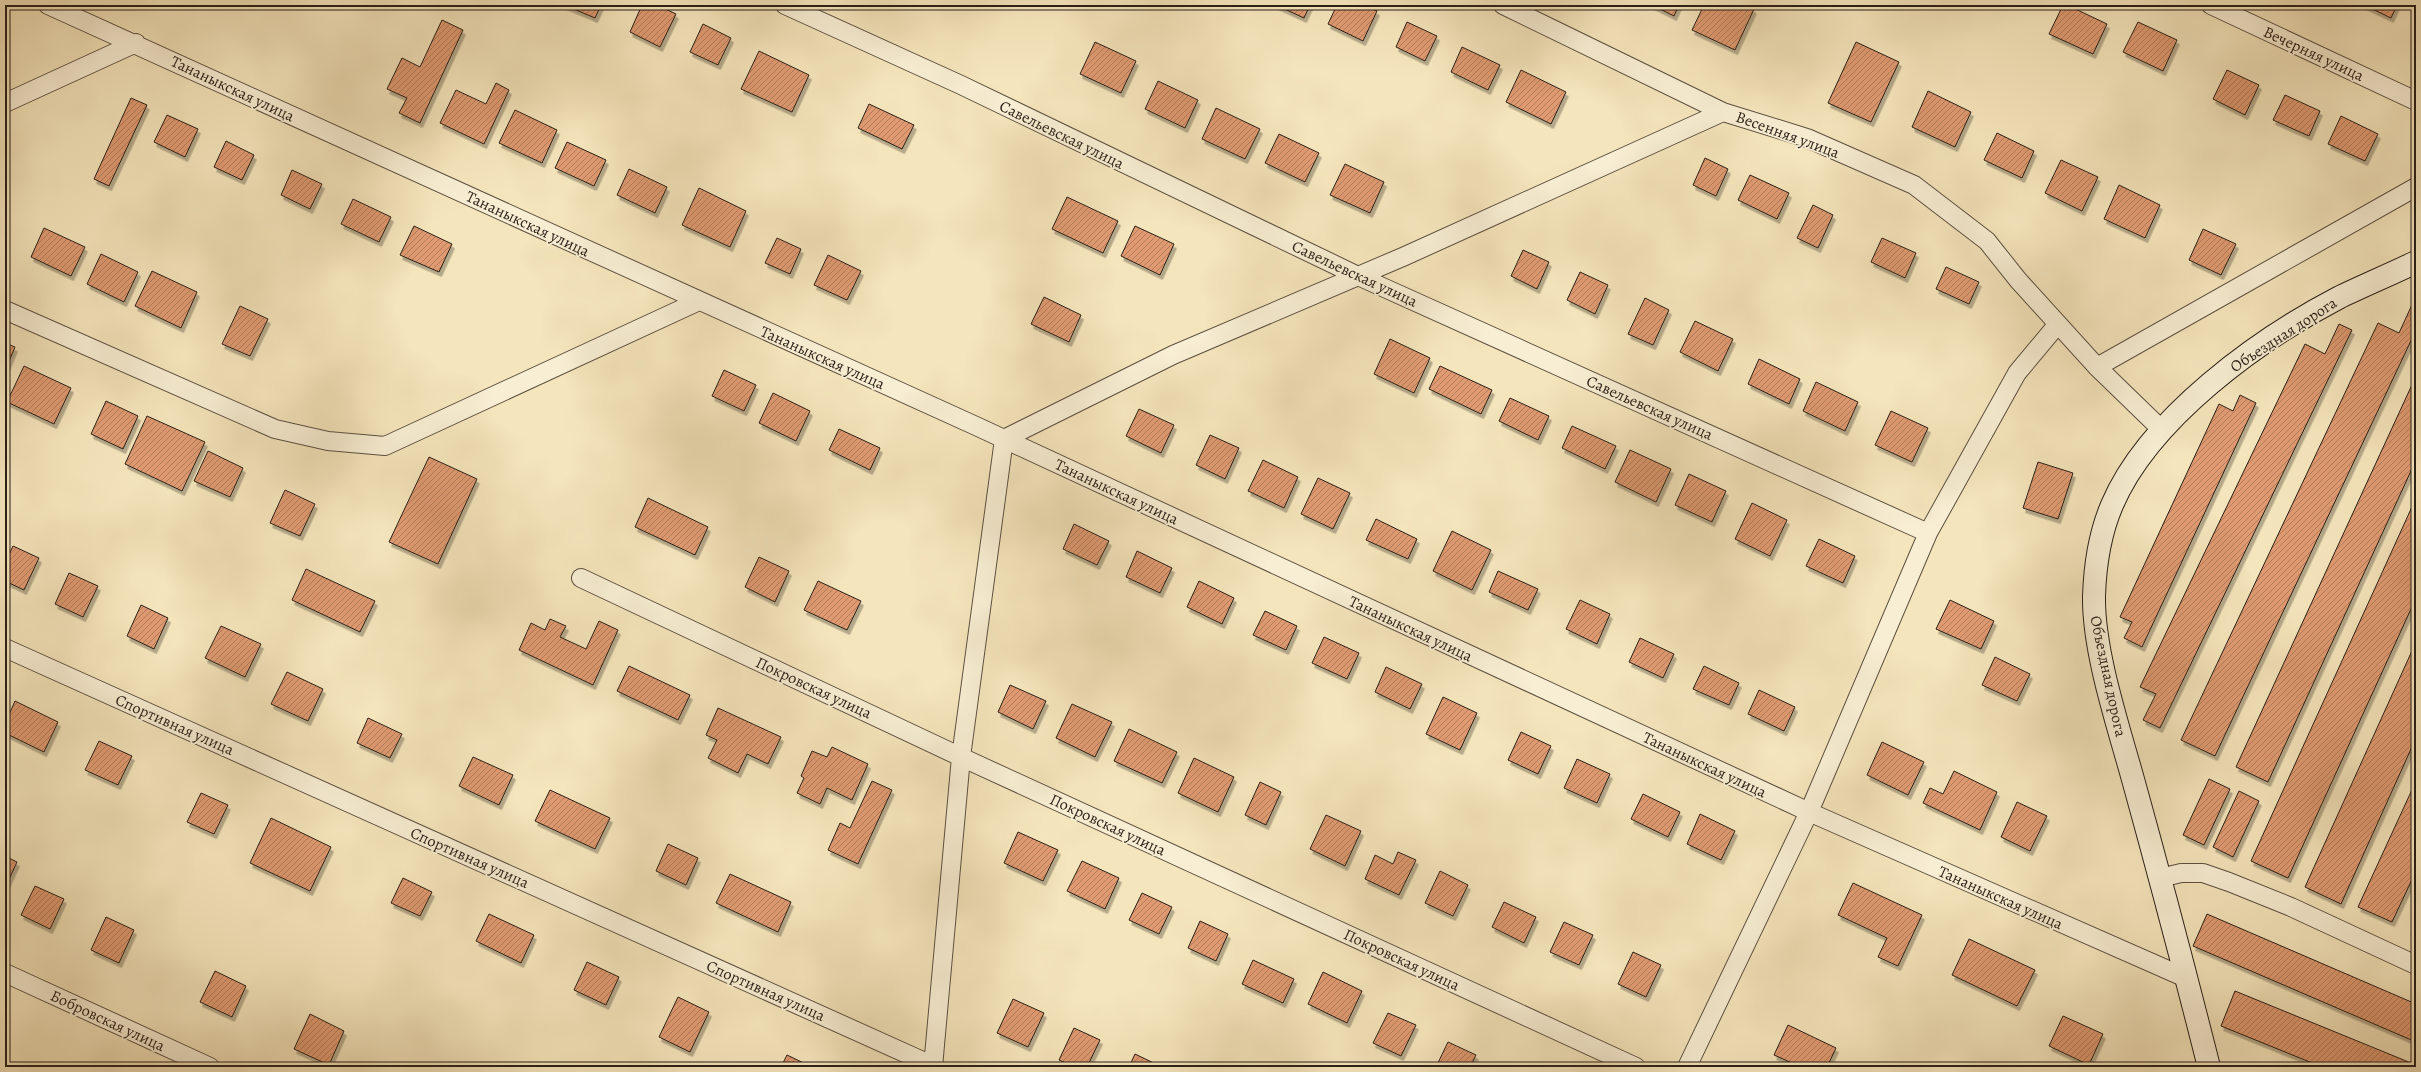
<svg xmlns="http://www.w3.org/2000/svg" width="2421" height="1072" font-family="Alegreya,serif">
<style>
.building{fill:url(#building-hatch);stroke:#291f16;filter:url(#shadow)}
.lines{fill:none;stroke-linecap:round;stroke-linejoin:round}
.street-casing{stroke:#5c5040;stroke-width:20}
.secondary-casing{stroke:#291f16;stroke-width:24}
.street{stroke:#f8eed3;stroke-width:18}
.secondary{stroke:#f8eed3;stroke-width:22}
.labels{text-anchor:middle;stroke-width:3.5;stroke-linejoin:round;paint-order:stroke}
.street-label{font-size:16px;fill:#291f16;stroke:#f8eed3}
</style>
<defs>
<pattern id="building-hatch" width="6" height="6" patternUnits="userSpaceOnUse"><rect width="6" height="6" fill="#df9a71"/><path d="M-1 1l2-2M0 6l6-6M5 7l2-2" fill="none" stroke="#b57d5c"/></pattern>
<filter id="shadow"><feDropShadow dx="2.5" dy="4.5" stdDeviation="0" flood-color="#0004"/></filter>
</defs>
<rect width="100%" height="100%" fill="#f5e5bc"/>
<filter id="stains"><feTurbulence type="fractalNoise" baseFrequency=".005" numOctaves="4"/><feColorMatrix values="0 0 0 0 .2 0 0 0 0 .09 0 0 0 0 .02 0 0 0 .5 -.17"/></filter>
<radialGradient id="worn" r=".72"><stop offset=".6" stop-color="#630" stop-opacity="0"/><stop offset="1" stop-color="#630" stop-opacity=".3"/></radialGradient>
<path class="building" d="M564,5h37l-6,13z
M642,5h15l19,9 -16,33 -30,-15z
M1276,5h34l-6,13z
M1337,5h27l13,6 -14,30 -35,-17z
M1652,5h27l-5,11z
M1704,5h41l9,4 -19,41 -43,-20z
M2063,5h4l40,19 -14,30 -44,-20z
M2364,5h33l-6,13z
M442,20l21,10 -43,93 -21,-10 8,-15 -20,-9 15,-31 18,9z
M1407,22l30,14 -12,25 -29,-14z
M2138,22l39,18 -14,31 -40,-19z
M703,24l28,14 -13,27 -28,-13z
M1095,42l41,19 -15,32 -41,-19z
M1856,42l43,20 -28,60 -43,-19z
M1462,47l38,18 -12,25 -37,-18z
M759,51l50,24 -17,37 -51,-23z
M1521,70l45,22 -15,32 -45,-22z
M2227,70l32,15 -14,30 -32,-16z
M1158,81l40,19 -13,28 -40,-19z
M496,83l13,7 -25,54 -44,-21 16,-33 30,14z
M1928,91l43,21 -16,35 -43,-20z
M2285,95l35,16 -11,25 -36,-16z
M131,98l16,7 -38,81 -15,-7z
M869,104l45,21 -12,24 -44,-21z
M1216,108l44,21 -15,30 -43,-20z
M515,110l42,20 -15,33 -43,-20z
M167,115l31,14 -13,28 -31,-15z
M2341,116l37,18 -13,27 -37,-17z
M1997,133l37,18 -12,27 -38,-18z
M1279,134l40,19 -14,29 -40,-19z
M226,141l28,14 -12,25 -28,-13z
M567,142l39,18 -12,26 -39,-18z
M1705,158l23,11 -12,27 -23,-11z
M2061,160l37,17 -16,34 -37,-18z
M1345,164l39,18 -14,31 -40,-18z
M629,169l38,18 -12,26 -38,-18z
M292,170l30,14 -12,25 -29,-14z
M1750,175l39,18 -12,26 -39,-19z
M2119,185l41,20 -15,33 -41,-19z
M699,188l47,23 -16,36 -48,-22z
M1067,197l51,24 -15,32 -51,-24z
M353,199l38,18 -12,25 -38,-18z
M1813,205l20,10 -15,33 -21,-10z
M414,226l38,18 -13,28 -39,-17z
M1135,226l39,18 -14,31 -39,-19z
M44,228l41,19 -14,29 -40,-19z
M2203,229l33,15 -15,31 -32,-15z
M777,238l24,11 -11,25 -25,-11z
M1882,238l34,15 -11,25 -34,-16z
M1523,250l26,12 -12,27 -26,-13z
M101,254l37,18 -14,30 -37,-18z
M828,255l33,16 -14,29 -33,-15z
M1946,267l33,15 -10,22 -33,-15z
M152,271l45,21 -16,36 -46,-22z
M1580,272l28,13 -13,29 -28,-14z
M2416,296v34l-201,426 -34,-16 197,-417 21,10z
M1044,297l37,18 -12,27 -38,-18z
M1645,298l24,12 -16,35 -25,-11z
M240,306l28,13 -18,37 -28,-12z
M1695,321l38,18 -15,32 -38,-19z
M2339,324l13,6 -192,398 -17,-8 13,-26 -16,-7 165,-343 20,10z
M1390,339l40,19 -16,35 -40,-19z
M5,343l10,4 -10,24z
M1759,359l41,20 -11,25 -41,-20z
M24,366l47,22 -17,36 -47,-22z
M1440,366l52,24 -11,24 -52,-25z
M724,370l32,15 -12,26 -32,-15z
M2416,376v84l-148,322 -32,-15z
M1816,382l42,20 -13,29 -42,-20z
M773,393l37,18 -14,30 -37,-18z
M2240,395l16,8 -114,244 -18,-9 8,-16 -12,-5 99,-213 14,7z
M1510,398l39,18 -11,24 -39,-19z
M106,401l32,15 -15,33 -32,-15z
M1139,409l35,16 -13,28 -35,-17z
M1891,411l37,17 -16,34 -37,-17z
M147,416l58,26 -23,49 -57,-27z
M1572,426l44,20 -11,23 -43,-21z
M839,429l41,19 -10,22 -41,-20z
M1210,435l29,13 -14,31 -29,-14z
M1630,450l41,19 -15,33 -41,-20z
M208,451l35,17 -13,29 -36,-16z
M429,457l48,22 -39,85 -49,-22z
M1263,460l35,17 -14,31 -36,-17z
M2038,462l35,11 -15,46 -35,-11z
M1689,474l37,17 -14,31 -37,-17z
M1318,478l32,15 -17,36 -32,-15z
M285,490l30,14 -15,32 -30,-13z
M648,498l60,29 -13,28 -60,-28z
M2416,498v100l-128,280 -37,-17z
M1752,503l35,17 -17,36 -35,-17z
M1376,519l41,20 -9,20 -42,-19z
M1074,524l35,17 -12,24 -34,-16z
M1452,531l39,19 -19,40 -39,-19z
M1819,539l36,17 -12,27 -37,-17z
M13,546l26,12 -15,32 -19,-9v-18z
M1137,551l35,17 -12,25 -34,-16z
M759,557l30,14 -14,31 -30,-15z
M306,569l69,32 -15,31 -68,-32z
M1498,571l40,18 -10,21 -39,-18z
M69,573l29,13 -15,31 -28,-13z
M818,581l43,20 -14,29 -43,-20z
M1199,581l35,17 -12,26 -35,-17z
M1580,600l30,14 -13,30 -31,-15z
M1950,600l44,21 -13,28 -45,-20z
M141,605l27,13 -14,31 -27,-13z
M1265,611l32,15 -11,24 -33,-15z
M550,619l16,7 -6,11 26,12 13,-28 19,9 -25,55 -74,-35 12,-27 14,7z
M221,626l40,18 -16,33 -40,-19z
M1324,637l35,16 -12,26 -35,-16z
M1640,638l34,16 -11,24 -34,-16z
M2416,642v96l-75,166 -36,-17z
M1995,657l35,17 -13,27 -35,-16z
M629,666l61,29 -12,25 -61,-29z
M1704,666l35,17 -10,22 -36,-16z
M1386,667l36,17 -12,25 -35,-17z
M287,672l36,17 -15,32 -37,-17z
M1010,685l36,16 -13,28 -35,-17z
M1759,690l36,17 -11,24 -36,-17z
M1443,697l34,16 -17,37 -34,-16z
M15,701l43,21 -14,30 -39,-19v-9z
M1072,704l40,18 -17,35 -39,-19z
M718,708l63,29 -13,27 -21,-10 -9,19 -30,-15 9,-18 -11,-5z
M368,718l34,16 -12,24 -33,-15z
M1129,729l48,23 -15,31 -48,-22z
M1521,732l30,14 -13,28 -30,-14z
M99,741l33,15 -14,29 -33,-15z
M1882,742l42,20 -16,33 -41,-20z
M832,747l36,17 -16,36 -25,-12 -7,16 -23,-11 7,-15 -3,-2 11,-25 15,6z
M473,757l40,18 -14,30 -40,-19z
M1194,758l40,19 -16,35 -40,-19z
M1577,759l33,15 -13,29 -33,-15z
M1954,771l43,21 -17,38 -57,-27 7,-15 13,6z
M2209,779l21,10 -26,56 -21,-10z
M872,781l20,9 -34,74 -30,-14 12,-27 10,5z
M2416,781v90l-24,51 -34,-15z
M1260,782l21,10 -15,33 -21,-10z
M550,790l60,28 -15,31 -60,-28z
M2239,791l20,10 -26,56 -20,-10z
M201,793l27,12 -14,29 -27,-12z
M1643,794l37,18 -12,25 -37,-18z
M2017,802l30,14 -17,35 -29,-14z
M1700,814l35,17 -14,29 -34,-16z
M1326,815l35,16 -16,35 -35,-17z
M271,818l60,29 -21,44 -60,-28z
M1018,832l40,18 -15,31 -39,-18z
M668,844l30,14 -12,27 -30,-14z
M1398,852l18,8 -17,35 -34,-16 10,-24 18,9z
M5,856l12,6 -12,26z
M1082,861l37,17 -14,31 -38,-18z
M1440,871l28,14 -15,31 -28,-13z
M730,874l61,28 -13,30 -62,-29z
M403,878l29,14 -12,24 -29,-13z
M1853,883l69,32 -24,51 -20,-9 9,-19 -49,-23z
M35,886l29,13 -14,30 -29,-14z
M1142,893l30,14 -13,27 -30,-14z
M1504,902l32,15 -12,26 -32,-16z
M489,914l45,21 -13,28 -45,-22z
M2207,914l209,90v38l-223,-96z
M106,917l28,13 -15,33 -28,-13z
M1200,921l28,13 -12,27 -28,-13z
M1564,922l29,13 -14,30 -29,-13z
M2416,923v14l-5,-2z
M1969,939l66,31 -18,36 -65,-31z
M1633,952l28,13 -15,32 -28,-13z
M1253,960l41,19 -11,24 -41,-19z
M587,962l32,15 -13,28 -32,-15z
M215,971l31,15 -14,31 -32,-15z
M1323,972l39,19 -15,32 -39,-19z
M2235,991l181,74v2h-94l-101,-41z
M678,997l31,15 -19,40 -31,-15z
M1013,999l31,14 -16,34 -31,-14z
M1388,1013l28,12 -15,31 -28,-13z
M310,1014l34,17 -15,34 -35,-16z
M2063,1016l40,18 -14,31 -40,-19z
M1788,1025l48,23 -9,19h-26l-27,-12z
M1074,1028l26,12 -13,27h-13l-15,-7z
M1448,1042l28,13 -6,12h-34z
M1135,1054l27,13h-33z
M787,1055l25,12h-31z"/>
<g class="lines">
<g class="street-casing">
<path id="street" d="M48,5l928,421 833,386 377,166
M785,5l176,80 397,191 570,257
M1503,5l220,107 84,26 107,47 73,56 31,39 79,87 65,63
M2211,5l205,96
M5,103l131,-60
M5,310l270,119 53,12 57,5 314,-145
M2097,367l319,-180
M581,578l380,179 675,310
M5,648l931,419
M2160,878l21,-5h22l26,9 62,25 125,58
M5,973l205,94
M933,1067l28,-310 43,-318 169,-84 232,-99 318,-144
M1687,1067l122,-255 119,-279 89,-160 40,-48"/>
</g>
<g class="secondary-casing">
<path id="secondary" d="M2209,1067c-24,-95 -49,-190 -75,-284 -15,-55 -41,-131 -40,-187 1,-30 6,-63 18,-91 37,-87 147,-166 228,-208 25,-12 51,-23 76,-35"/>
</g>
<use href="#street" class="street"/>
<use href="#secondary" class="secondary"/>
</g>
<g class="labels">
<g class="street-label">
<text transform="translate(2314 53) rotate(25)" y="6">Вечерняя улица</text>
<text transform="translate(233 88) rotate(25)" y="6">Тананыкская улица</text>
<text transform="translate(1062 134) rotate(26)" y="6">Савельевская улица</text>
<text transform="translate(1788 134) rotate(20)" y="6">Весенняя улица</text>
<text transform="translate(528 223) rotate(25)" y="6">Тананыкская улица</text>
<text transform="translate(1355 273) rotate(25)" y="6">Савельевская улица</text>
<text transform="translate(2283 334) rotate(-33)" y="6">Объездная дорога</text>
<text transform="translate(823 357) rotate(24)" y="6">Тананыкская улица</text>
<text transform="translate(1650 407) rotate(24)" y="6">Савельевская улица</text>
<text transform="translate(1117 491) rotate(25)" y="6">Тананыкская улица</text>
<text transform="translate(1411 628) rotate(25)" y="6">Тананыкская улица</text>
<text transform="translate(2109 676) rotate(78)" y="6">Объездная дорога</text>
<text transform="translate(814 687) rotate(25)" y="6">Покровская улица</text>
<text transform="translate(175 724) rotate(24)" y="6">Спортивная улица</text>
<text transform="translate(1705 764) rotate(25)" y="6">Тананыкская улица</text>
<text transform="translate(1108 824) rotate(25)" y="6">Покровская улица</text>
<text transform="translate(470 857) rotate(24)" y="6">Спортивная улица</text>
<text transform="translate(2001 897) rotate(24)" y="6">Тананыкская улица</text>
<text transform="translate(1402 959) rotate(25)" y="6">Покровская улица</text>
<text transform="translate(766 990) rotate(24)" y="6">Спортивная улица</text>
<text transform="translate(108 1020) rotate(25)" y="6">Бобровская улица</text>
</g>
</g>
<rect width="2421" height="1072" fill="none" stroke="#f5e5bc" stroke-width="20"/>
<rect x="6" y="6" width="2409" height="1060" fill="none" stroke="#291f16" stroke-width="2"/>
<rect x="10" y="10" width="2401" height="1052" fill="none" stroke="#291f16"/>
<rect width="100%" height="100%" filter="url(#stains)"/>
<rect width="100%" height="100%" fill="url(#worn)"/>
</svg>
